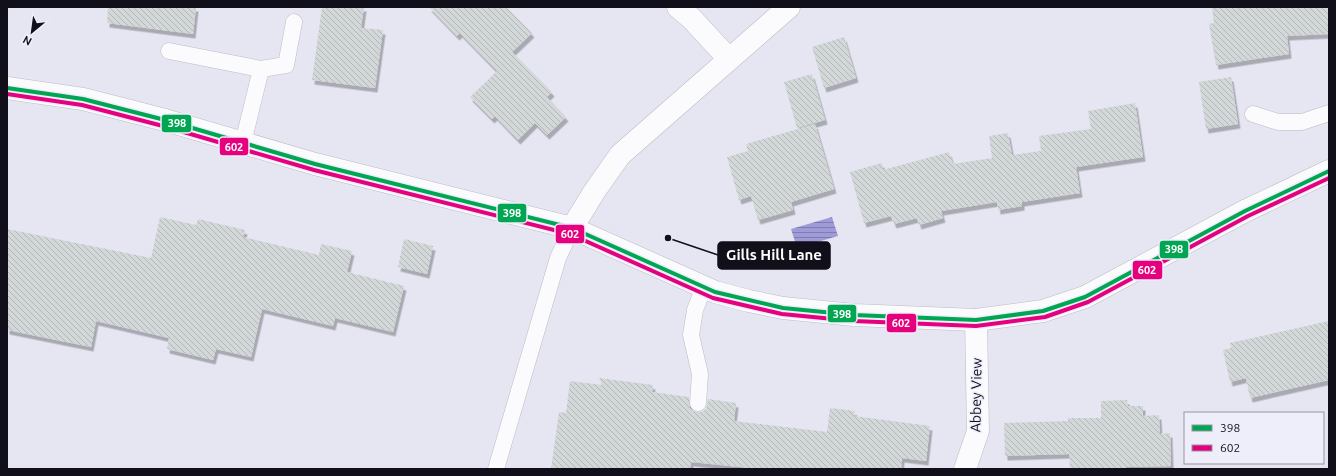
<svg xmlns="http://www.w3.org/2000/svg" width="1336" height="476" font-family="Ubuntu,sans-serif">
<style>
.water{fill:url(#water-rules)}
.building{fill:url(#building-back-hatch);filter:url(#shadow)}
.lines{fill:none;stroke-linecap:round;stroke-linejoin:round}
.service-casing{stroke:#bbbbc6;stroke-width:17}
.minor-casing{stroke:#bbbbc6;stroke-width:23}
.secondary-casing{stroke:#bbbbc6;stroke-width:23}
.service{stroke:#fbfbfd;stroke-width:16}
.minor{stroke:#fbfbfd;stroke-width:22}
.secondary{stroke:#fbfbfd;stroke-width:22}
.bus-1-casing{stroke:#eeeefb;stroke-width:7}
.bus-2-casing{stroke:#eeeefb;stroke-width:7}
.bus-1{stroke:#00a651;stroke-width:4}
.bus-2{stroke:#e5007d;stroke-width:4}
.labels{text-anchor:middle;stroke-width:3;stroke-linejoin:round;paint-order:stroke}
.street-label{font-size:14px;fill:#100f1a;stroke:#eeeefb}
.leader{fill:none;stroke:#100f1a;stroke-width:1.5}
.callout-dot{fill:#100f1a;stroke:#eeeefb;stroke-width:1.5}
.callout{fill:#100f1a;stroke:#100f1a;stroke-width:1.5}
.callout-label{font-size:15px;text-anchor:middle;font-weight:bold;fill:#fff}
.line-badge{stroke:#eeeefb;stroke-width:1.5}
.badge-label{font-size:11px;text-anchor:middle;font-weight:bold;fill:#fff}
</style>
<defs>
<pattern id="water-rules" width="6" height="5" patternUnits="userSpaceOnUse"><rect width="6" height="5" fill="#9f9ad8"/><path d="M0 2.5h6" fill="none" stroke="#807cae"/></pattern>
<pattern id="building-back-hatch" width="6" height="6" patternUnits="userSpaceOnUse"><rect width="6" height="6" fill="#d2d7d8"/><path d="M-1 5l2 2M0 0l6 6M5-1l2 2" fill="none" stroke="#b3b7b9"/></pattern>
<filter id="shadow"><feDropShadow dx="2.5" dy="4.5" stdDeviation="0" flood-color="#0004"/></filter>
</defs>
<rect width="100%" height="100%" fill="#e6e6f3"/>
<path class="water" d="M832,217l6,19 -41,12 -6,-19z"/>
<path class="building" d="M108,7h88l-3,27 -86,-11z
M322,7h42l-3,21 22,2 -8,58 -63,-8z
M429,7h77l26,26 -20,19 40,40 -5,5 19,20 -19,18 -12,-12 -17,17 -23,-24 -3,3 -22,-22 27,-26 -37,-38 -3,3z
M1212,7h117v27l-42,2 2,18 -73,11 -7,-41 5,-1z
M844,37l12,41 -32,10 -12,-41z
M812,74l13,46 -28,8 -13,-46z
M1231,77l7,47 -32,5 -7,-47z
M1135,103l8,54 -67,10 4,26 -58,9v4l-24,4 -1,-8 -56,9 2,7 -24,7 -2,-7 -23,6 -3,-8 -27,7 -14,-51 32,-9 1,7 66,-18 4,12 39,-6 -3,-22 19,-3 4,22 29,-4 -2,-15 52,-7 -3,-18z
M815,124l19,65 -43,13 2,8 -35,10 -7,-24 -12,4 -12,-43 21,-6 -2,-7z
M160,217l36,8 2,-6 47,11 -2,7 76,18 2,-11 31,7 -5,21 57,14 -11,46 -58,-14 -2,8 -71,-17 -11,48 -35,-8 -3,11 -46,-11 2,-11 -73,-17 -5,26 -84,-17v-101l144,29z
M404,239l29,7 -6,28 -29,-7z
M1329,321v59l-79,18 -4,-20 -16,4 -7,-32 8,-2 -1,-5z
M599,378l54,7 -1,7 37,5 1,11 3,3 4,1h5l4,-3 2,-10 28,4 -2,18 93,11 3,-24 25,3 -1,5 76,10 -4,35 -24,-3 -1,11h-141l-69,-7 -1,7h-139l8,-57 7,1 4,-32 32,4z
M1127,400l1,6h15v10l16,-1 1,19 10,-1 1,33 -45,1v2h-56l-1,-15 -64,2 -1,-33 64,-2v-3h33v-17z"/>
<g class="lines">
<g class="service-casing">
<path id="service" d="M169,51l92,18 25,-4 8,-43
M1253,114l25,8h24l27,-9
M243,143l18,-74
M698,403l2,-29 -9,-39 4,-25 9,-23
M496,469l62,-211 14,-30"/>
</g>
<g class="minor-casing">
<path id="minor" d="M678,7l13,11 38,41
M572,228l22,-36 26,-37 169,-148
M965,469l13,-38 -2,-111"/>
</g>
<g class="secondary-casing">
<path id="secondary" d="M7,88l76,11 82,21 150,44 257,64 143,64 34,9 34,7 71,7 122,5 67,-9 42,-14 160,-86 84,-40"/>
</g>
<use href="#service" class="service"/>
<use href="#minor" class="minor"/>
<use href="#secondary" class="secondary"/>
<g class="bus-1-casing">
<path id="bus-1" d="M7,88l76,11 82,21 150,44 257,64 143,64 68,16 71,7 122,5 67,-9 42,-14 160,-86 84,-40"/>
</g>
<g class="bus-2-casing">
<path id="bus-2" d="M7,94l75,11 81,21 151,44 256,64 143,64 69,16 72,7 122,5 69,-9 43,-15 160,-86 81,-38"/>
</g>
<use href="#bus-1" class="bus-1"/>
<use href="#bus-2" class="bus-2"/>
</g>
<g class="labels">
<g class="street-label">
<text transform="translate(976 395) rotate(-89)" y="5">Abbey View</text>
</g>
</g>
<path class="leader" d="M668 238L718 255"/>
<circle class="callout-dot" cx="668" cy="238" r="4"/>
<rect class="callout" x="718" y="242" width="112" height="27" rx="4"/>
<g class="callout-label">
<text x="774" y="260">Gills Hill Lane</text>
</g>
<g class="line-badge">
<rect x="161" y="114" width="31" height="19" rx="4" fill="#00a651"/>
<rect x="219" y="137" width="30" height="19" rx="4" fill="#e5007d"/>
<rect x="497" y="203" width="30" height="20" rx="4" fill="#00a651"/>
<rect x="555" y="224" width="30" height="20" rx="4" fill="#e5007d"/>
<rect x="1159" y="240" width="30" height="19" rx="4" fill="#00a651"/>
<rect x="1132" y="260" width="31" height="20" rx="4" fill="#e5007d"/>
<rect x="827" y="304" width="30" height="19" rx="4" fill="#00a651"/>
<rect x="886" y="313" width="31" height="20" rx="4" fill="#e5007d"/>
</g>
<g class="badge-label">
<text x="177" y="127">398</text>
<text x="234" y="151">602</text>
<text x="512" y="217">398</text>
<text x="570" y="238">602</text>
<text x="1174" y="253">398</text>
<text x="1147" y="274">602</text>
<text x="842" y="318">398</text>
<text x="901" y="327">602</text>
</g>
<rect width="1336" height="476" fill="none" stroke="#100f1a" stroke-width="16"/>
<rect x="1184" y="412" width="140" height="52" fill="#eeeefb" stroke="#9595a1"/>
<rect x="1192" y="425" width="20" height="6" fill="#00a651" stroke="#9595a1"/>
<text x="1220" y="432" font-size="12" fill="#100f1a">398</text>
<rect x="1192" y="445" width="20" height="6" fill="#e5007d" stroke="#9595a1"/>
<text x="1220" y="452" font-size="12" fill="#100f1a">602</text>
<g transform="translate(32 32) rotate(209)" stroke="#eeeefb" stroke-width="3" paint-order="stroke">
<path d="M0-3L7 15L0 10L-7 15Z" fill="#100f1a"/>
<text y="-6" font-size="11" font-weight="bold" text-anchor="middle" fill="#100f1a">N</text>
</g>
</svg>
